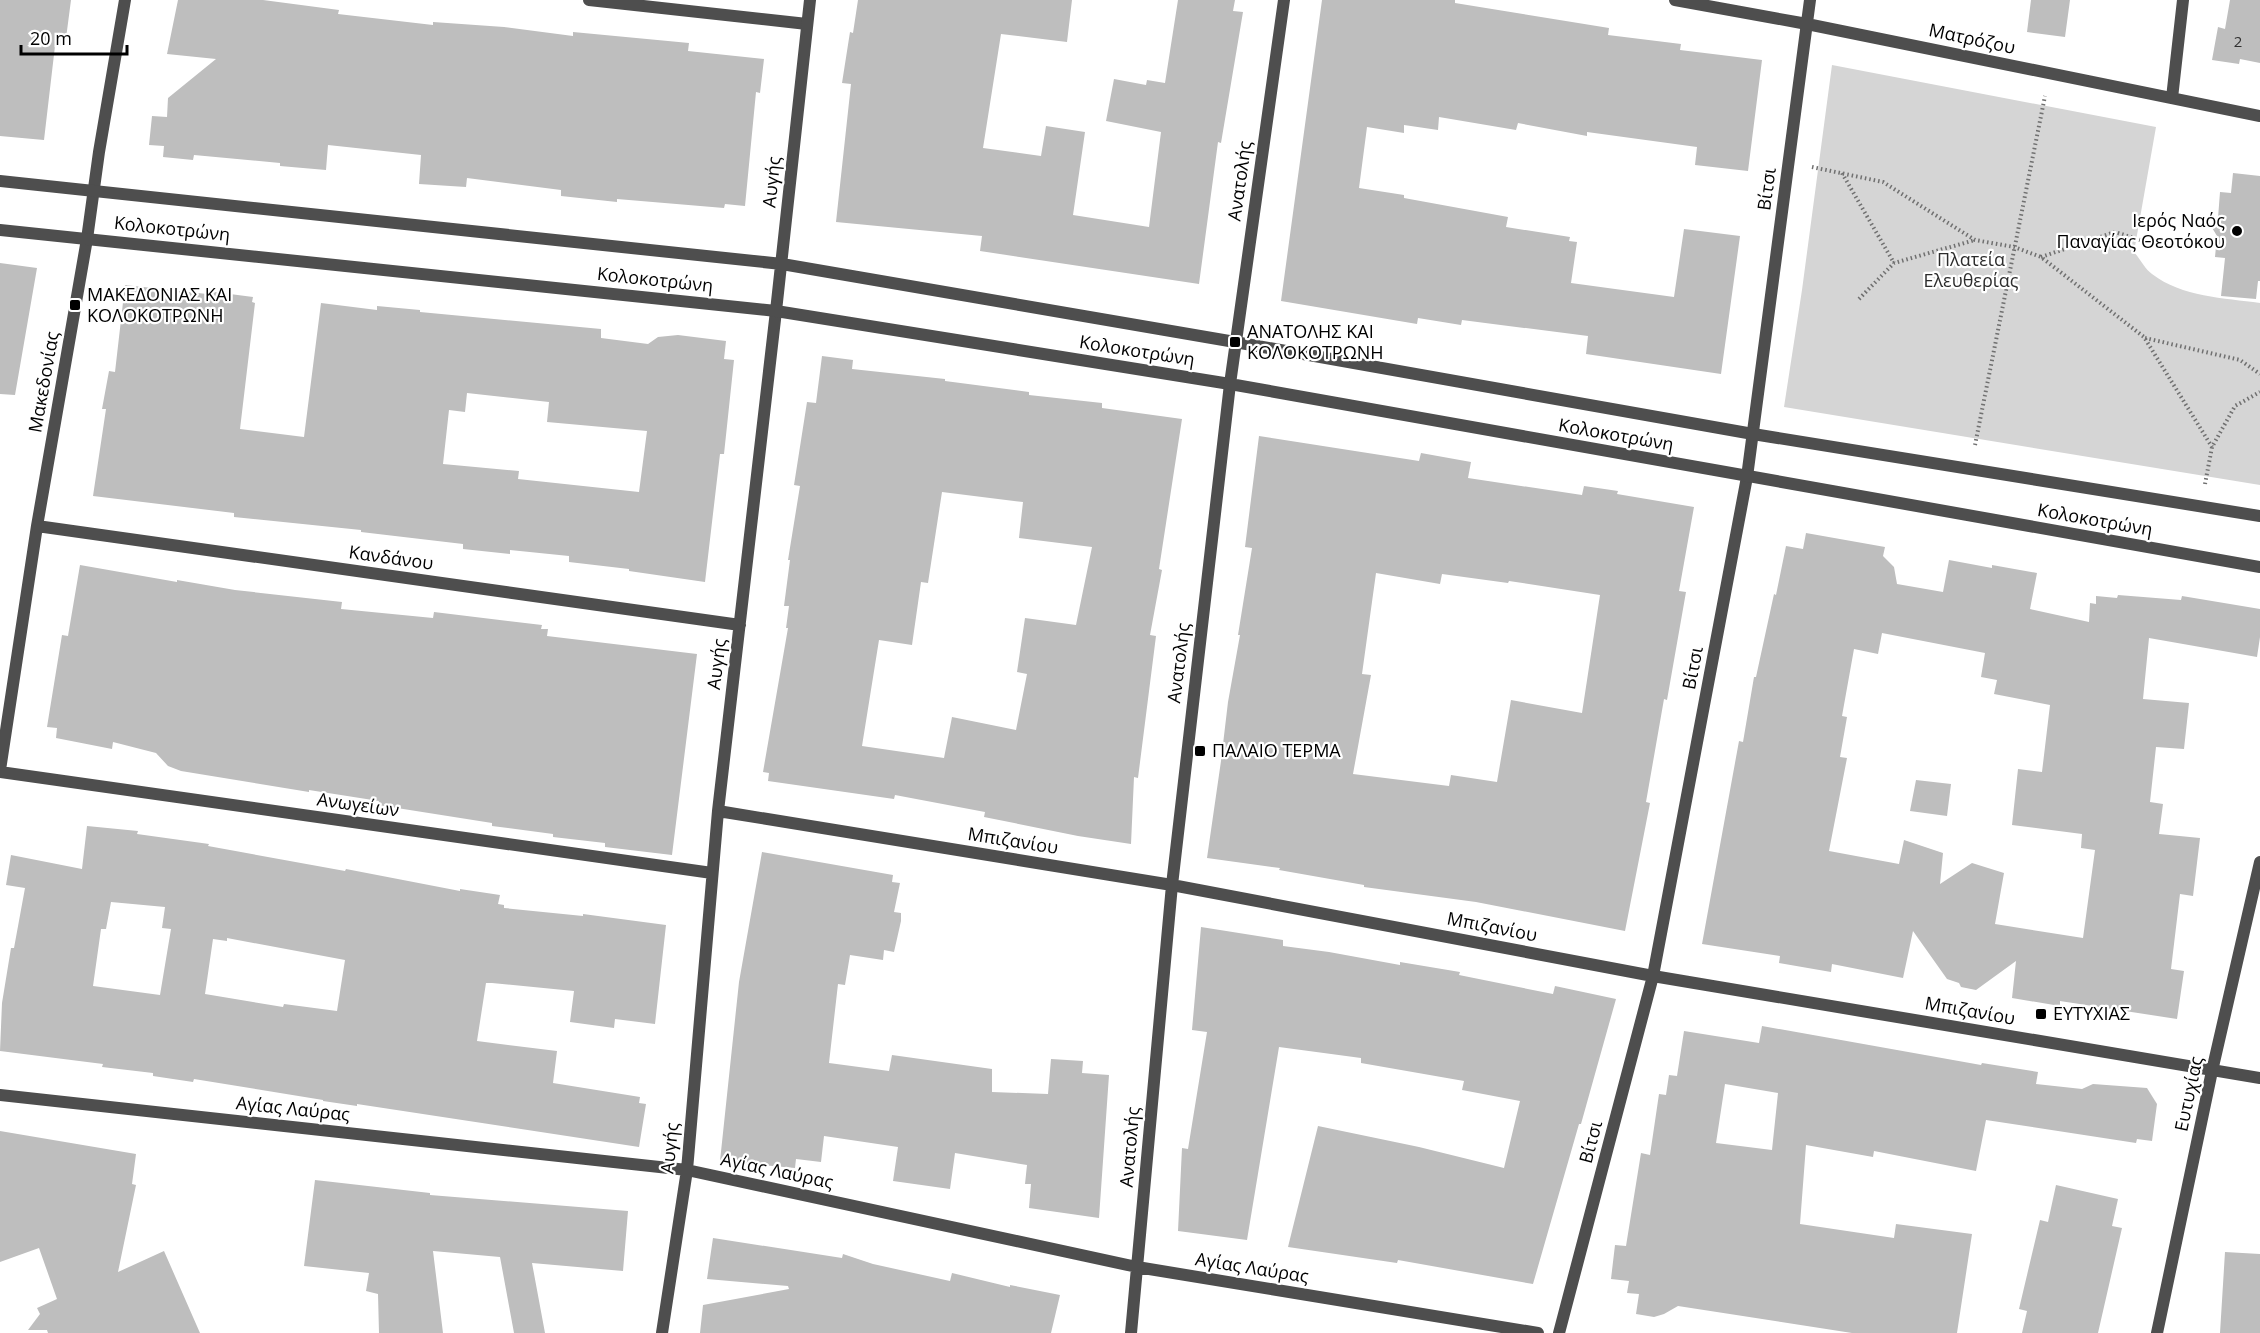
<svg xmlns="http://www.w3.org/2000/svg" width="2260" height="1333" font-family="'Open Sans',sans-serif">
<style>
.green{fill:#d5d5d5}
.building{fill:#bebebe;fill-rule:evenodd}
.lines{fill:none;stroke-linecap:round;stroke-linejoin:round}
.path{stroke:#707070;stroke-width:4;stroke-dasharray:1.5 3;stroke-linecap:butt}
.minor{stroke:#4e4e4e;stroke-width:12}
.tertiary{stroke:#4e4e4e;stroke-width:12}
.poi-dot{fill:#000;stroke:#fff;stroke-width:2}
.labels{text-anchor:middle;stroke-width:4.5;stroke-linejoin:round;paint-order:stroke}
.number-label{font-size:15px;fill:#303030}
.street-label{font-size:18px;fill:#000;stroke:#fff}
.poi-label{font-size:18px;fill:#000;stroke:#fff;text-anchor:start}
.park-label{font-size:18px;fill:#2c2c2c;stroke:#fff}
</style>
<rect width="100%" height="100%" fill="#fff"/>
<path class="green" d="M1832,65l324,62 -22,125c6,7 11,17 18,22 30,23 72,24 108,29v182l-476,-78 18,-117z"/>
<path class="building" d="M0,0h71l-6,46h-10l-11,94 -44,-4z
M178,0h85l76,10 -1,4 95,11v-3l71,5 69,9v-4l116,11 -1,8 76,8 -4,34 -4,-1 -11,114 -20,-2 -1,4 -107,-9v3l-56,-6v-6l-94,-12 -1,9 -47,-3 2,-29 -93,-10 -2,25 -46,-4v-3l-86,-8 -1,5 -30,-3 1,-11 -15,-1 3,-29 15,1 1,-19 48,-39 -49,-5z
M858,0h214l-5,42 -66,-8 -18,114 58,8 5,-30 39,6 -12,83 76,12 12,-95 -55,-11 8,-42 32,6 1,-5 18,3 13,-83h57l-2,11 10,1 -22,131 -3,-1 -19,142 -219,-33 2,-15 -146,-14 15,-138 -9,-1 8,-51 3,1z
M1322,0h133v3l154,25 -1,7 73,9 -1,6 82,10 -14,111 -53,-6 2,-18 -110,-15v4l-69,-13 -2,7 -77,-13 -1,13 -34,-5v8l-37,-6 -8,61 45,7v3l104,19 -2,10 64,10 -1,4 8,1 -6,41 103,14 10,-68 56,7 -19,138 -135,-20 2,-18 -126,-16 -1,5 -43,-7 -1,6 -136,-23z
M2031,0h39l-5,37 -38,-5z
M2230,0h30v63l-20,-4 -1,5 -27,-4 6,-33 7,2z
M2233,173l27,3v105h-2l-2,18 -35,-3 4,-38 -10,-1 2,-21 -6,-10 7,-8 2,-26 11,1z
M0,263l37,5 -22,127 -15,-1z
M125,285l82,9v-3l46,6 -1,5 3,1 -15,126 64,8 17,-134 56,7v-4l43,4v2l181,17v9l47,6 10,-7 20,-2 48,6 -2,18 10,1 -10,94h-4l-15,128 -76,-11v-2l-60,-7v-6l-59,-6v4l-47,-5v-5l-102,-12v-2l-127,-13v-4l-141,-17 13,-87h-4l7,-38 6,1zM467,393l82,9 -2,20 100,9 -8,61 -121,-13 1,-8 -76,-7 6,-54 16,2z
M822,356l31,4 -1,9 93,10v2l84,11v3l73,8v5l80,11 -23,150 3,1 -12,65 6,1 -18,142 -4,-1 -3,67 -53,-8 -94,-19 1,-5 -90,-17 -1,4 -126,-18 1,-8 -6,-1 25,-144h-2l3,-22h-5l6,-46h-2l12,-74 -6,-1 13,-83 9,1zM942,492l81,10 -4,36 73,9 -16,78 -51,-7 -8,54 10,2 -11,56 -64,-13 -8,41 -82,-12 17,-106 33,5 9,-63 7,1z
M1259,436l160,25 2,-8 50,9 -3,16 114,17 2,-9 34,5 -1,3 77,13 -15,84 7,1 -19,108 -3,-1 -18,103 4,1 -25,128 -149,-29 -112,-15v-2l-85,-15 1,-2 -73,-10 14,-97 7,-59 12,-67h-2l14,-87 -7,-1zM1376,573l64,11 2,-10 66,9 1,-2 91,14 -18,118 -71,-13 -14,82 -46,-7 -2,11 -96,-12 18,-99 -9,-1z
M1806,533l79,14 -2,9 11,11 3,17 46,8 6,-32 43,8v-3l45,8 -7,36 59,13 1,-19 6,1v-8l21,2 1,-3 63,5 1,-4 78,13v28l-3,20 -108,-19 -6,61 46,4 -5,46 -28,-2 -6,55 13,2 -4,30 41,4 -7,58 -13,-2 -9,75 13,2 -7,48 -117,-18v5l-48,-8 4,-37 -40,29 -15,-3 -2,-4 -12,-4 -34,-48 -10,47 -71,-14 -1,8 -52,-9 1,-7 -78,-12 37,-203 4,1 11,-65h2l18,-83 2,1 10,-49 17,3zM1882,633l103,20 -4,24 16,3 -3,14 56,11 -8,67 -24,-3 -6,56 70,9 -1,14 14,2 -12,88 -88,-14 9,-51 -32,-10 -32,21 3,-31 -39,-13 -5,24 -70,-13 18,-93 -7,-1 7,-40 -5,-1 12,-67 24,5z
M80,565l97,17v-2l58,10 107,12 -1,7 92,9 1,-6 108,13 -1,4h7l-1,7 150,18 -25,201 -67,-8v-4l-52,-6v-3l-61,-8v-3l-114,-18 1,-4 -70,-11v2l-128,-21 -13,-5 -12,-13 -43,-11 -1,7 -56,-11 1,-10 -10,-1 15,-92 6,1z
M1916,780l35,4 -4,32 -37,-5z
M87,826l51,5 -1,3 72,10 -1,2 137,25 1,-2 114,22v-2l40,6 -2,9 6,1v3l79,8v-2l83,11 -11,99 -40,-5 -1,9 -44,-6 4,-31 -82,-8h-6l-9,58 80,10 -4,32 87,14 -1,6 7,1 -7,43 -282,-43v2l-34,-5v-1l-129,-21 -1,3 -40,-6v-3l-51,-6 1,-3 -103,-13 2,-48 9,-55h3l11,-60 -19,-3 5,-30 71,14zM111,902l54,5 -3,21 9,1 -11,66 -67,-9 8,-57h5zM227,938l118,22 -8,51 -53,-7 -1,3 -78,-13 8,-55 14,2z
M762,852l131,23 -1,7 8,1 -6,29 7,1v8l-7,31 -10,-2 -1,10 -33,-5 -5,30 -7,-1 -9,79 60,8 3,-16 100,14v23l56,2 3,-35 32,2 -1,12 27,2 -10,143 -70,-10 2,-24h-6l2,-19 -72,-12 -5,36 -57,-8 5,-34 -74,-11 -3,26 -25,-3 -1,9 -75,-7 19,-179z
M1201,927l82,13v6l46,6 71,13v-3l60,10 -1,3 94,19 2,-8 61,13 -35,125h-2l-46,160 -135,-24 -1,3 -109,-16 30,-121 101,21 85,21 16,-67 -58,-11 2,-9 -103,-18v-5l-82,-11 -32,193 -69,-9 4,-83 6,1 19,-117 -15,-2z
M1762,1026l219,39 1,-2 56,9 -2,12 46,5 11,-5 54,4 10,16 -5,37 -15,-2 -1,4 -150,-23 -10,51 -102,-20 -1,6 -67,-12 -6,79 94,14 2,-14 76,10 -15,99h-105l-174,-27 -14,8 -10,3 -18,-3 3,-20 -12,-1 2,-12 -18,-2 4,-34 11,1 15,-93 9,2 9,-61 7,1 3,-20 8,1 7,-45 75,12zM1725,1084l53,9 -6,57 -56,-7z
M0,1131l136,23 -4,30 4,1 -18,87 46,-21 36,82h-152l-1,-3h-19l12,-16 -3,-6 20,-9 -18,-51 -39,14z
M315,1180l115,13v2l198,16 -5,60 -91,-8 13,70h-31l-14,-76 -67,-6 10,82h-64l-1,-39 -12,-3 3,-18 -65,-7z
M2056,1185l62,14 -6,27 10,2 -24,105h-76l5,-22 -8,-2 21,-89 8,2z
M713,1238l129,20 1,-4 30,10 77,17 2,-8 58,14v-2l50,10 -9,38h-351l3,-28 86,-16 -1,-3 -81,-7z
M2225,1252l35,2v79h-40z"/>
<g class="lines">
<path class="path" d="M1812,167l71,15 92,58 39,7 27,10 103,80 68,110
M1842,173l52,90
M2041,257l74,-25 25,8
M1859,299l35,-36 81,-23
M2145,338l95,22 20,14
M1975,445l70,-349
M2205,484l7,-37 23,-41 25,-14"/>
<path class="minor" d="M589,0l218,24
M1675,0l132,24 453,92
M2172,98l11,-98
M37,526l703,99
M0,770l37,-244 50,-287 12,-87 26,-152
M0,772l712,101
M718,811l454,74 481,91 607,102
M0,1095l687,75 450,97 401,66
M662,1333l25,-163 31,-359 58,-500
M1131,1333l41,-448 58,-501
M1559,1333l94,-357 94,-499 63,-477
M2157,1333l55,-262 48,-209"/>
<path class="tertiary" d="M0,181l782,83 453,78 518,92 507,82
M0,230l776,81 454,73 1030,183
M776,311l34,-311
M1230,384l54,-384"/>
</g>
<g class="poi-dot">
<circle cx="2237" cy="231" r="6"/>
<rect x="69" y="299" width="12" height="12" rx="3"/>
<rect x="1229" y="336" width="12" height="12" rx="3"/>
<rect x="1194" y="745" width="12" height="12" rx="3"/>
<rect x="2035" y="1008" width="12" height="12" rx="3"/>
</g>
<g class="labels">
<g class="number-label">
<text x="2238" y="47">2</text>
</g>
<g class="street-label">
<text transform="translate(1972 39) rotate(12)" y="6">Ματρόζου</text>
<text transform="translate(1240 181) rotate(-82)" y="6">Ανατολής</text>
<text transform="translate(772 182) rotate(-84)" y="6">Αυγής</text>
<text transform="translate(1767 189) rotate(-82)" y="6">Βίτσι</text>
<text transform="translate(172 229) rotate(6)" y="6">Κολοκοτρώνη</text>
<text transform="translate(655 280) rotate(6)" y="6">Κολοκοτρώνη</text>
<text transform="translate(1137 351) rotate(9)" y="6">Κολοκοτρώνη</text>
<text transform="translate(44 382) rotate(-80)" y="6">Μακεδονίας</text>
<text transform="translate(1616 435) rotate(10)" y="6">Κολοκοτρώνη</text>
<text transform="translate(2095 520) rotate(10)" y="6">Κολοκοτρώνη</text>
<text transform="translate(391 558) rotate(8)" y="6">Κανδάνου</text>
<text transform="translate(1179 663) rotate(-83)" y="6">Ανατολής</text>
<text transform="translate(717 664) rotate(-83)" y="6">Αυγής</text>
<text transform="translate(1693 668) rotate(-79)" y="6">Βίτσι</text>
<text transform="translate(358 805) rotate(8)" y="6">Ανωγείων</text>
<text transform="translate(1013 841) rotate(9)" y="6">Μπιζανίου</text>
<text transform="translate(1492 927) rotate(11)" y="6">Μπιζανίου</text>
<text transform="translate(1970 1011) rotate(10)" y="6">Μπιζανίου</text>
<text transform="translate(2189 1094) rotate(-78)" y="6">Ευτυχίας</text>
<text transform="translate(293 1109) rotate(6)" y="6">Αγίας Λαύρας</text>
<text transform="translate(1591 1142) rotate(-75)" y="6">Βίτσι</text>
<text transform="translate(1130 1147) rotate(-85)" y="6">Ανατολής</text>
<text transform="translate(670 1148) rotate(-84)" y="6">Αυγής</text>
<text transform="translate(777 1171) rotate(12)" y="6">Αγίας Λαύρας</text>
<text transform="translate(1252 1268) rotate(9)" y="6">Αγίας Λαύρας</text>
</g>
<g class="poi-label">
<text x="2225" y="227" text-anchor="end">Ιερός Ναός<tspan x="2225" dy="21">Παναγίας Θεοτόκου</tspan></text>
<text x="87" y="301">ΜΑΚΕΔΟΝΙΑΣ ΚΑΙ<tspan x="87" dy="21">ΚΟΛΟΚΟΤΡΩΝΗ</tspan></text>
<text x="1247" y="338">ΑΝΑΤΟΛΗΣ ΚΑΙ<tspan x="1247" dy="21">ΚΟΛΟΚΟΤΡΩΝΗ</tspan></text>
<text x="1212" y="757">ΠΑΛΑΙΟ ΤΕΡΜΑ</text>
<text x="2053" y="1020">ΕΥΤΥΧΙΑΣ</text>
</g>
<g class="park-label">
<text x="1971" y="266">Πλατεία<tspan x="1971" dy="21">Ελευθερίας</tspan></text>
</g>
</g>
<path d="M21 45v9h106v-9" fill="none" stroke="#000000" stroke-width="3"/>
<text x="30" y="45" font-size="18" fill="#000000" stroke="#ffffff" stroke-width="4.5" paint-order="stroke">20 m</text>
</svg>
